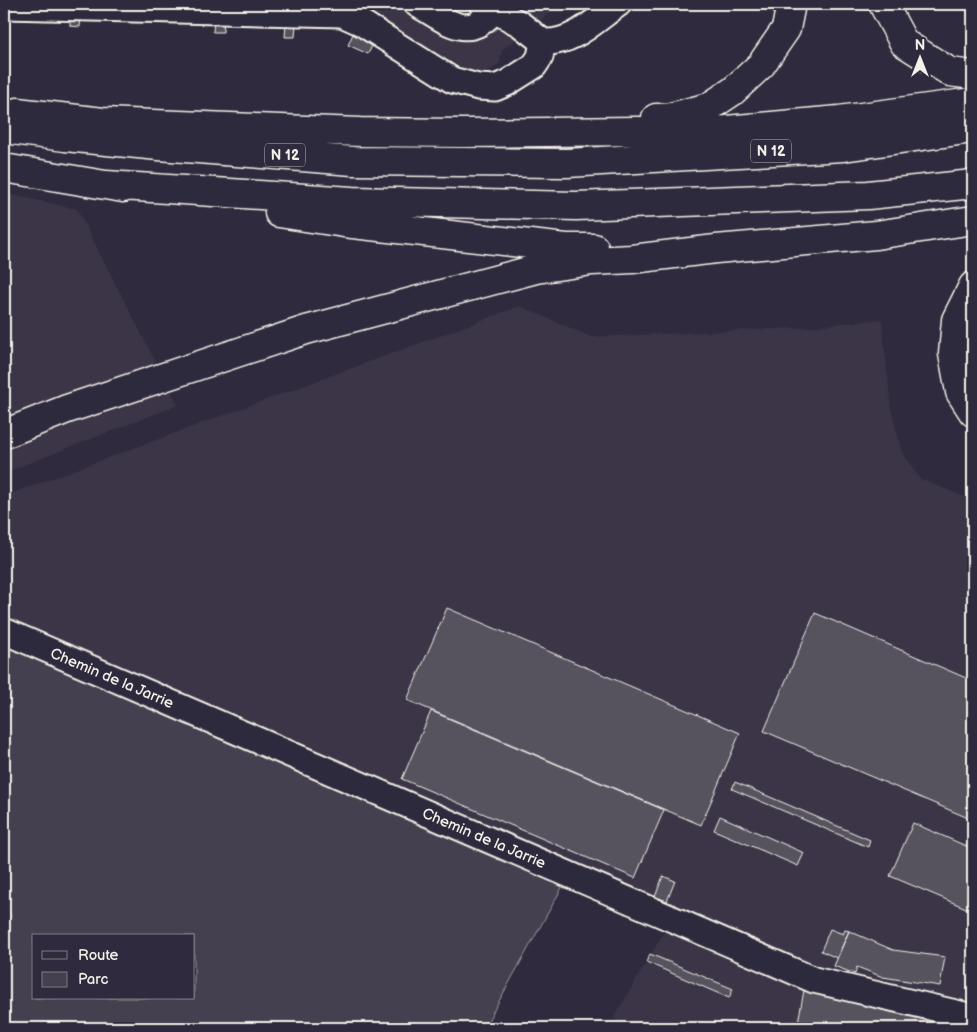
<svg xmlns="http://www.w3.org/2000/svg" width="977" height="1032" font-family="'Balsamiq Sans',sans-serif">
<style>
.built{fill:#3b3647}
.green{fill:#454050;stroke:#9c989c;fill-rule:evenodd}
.building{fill:#56525f;stroke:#f4f1e8}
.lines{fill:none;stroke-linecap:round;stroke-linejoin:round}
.minor-casing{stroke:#f4f1e8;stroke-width:29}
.highway-casing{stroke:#f4f1e8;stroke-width:31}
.minor{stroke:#2f2a3d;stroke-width:25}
.highway{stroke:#2f2a3d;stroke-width:28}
.labels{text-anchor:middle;stroke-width:4;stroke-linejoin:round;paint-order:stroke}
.shield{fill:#2f2a3d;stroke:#b9b5b5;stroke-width:1}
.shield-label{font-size:14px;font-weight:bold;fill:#f4f1e8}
.street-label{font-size:15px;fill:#f4f1e8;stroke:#2f2a3d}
</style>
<rect width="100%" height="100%" fill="#2f2a3d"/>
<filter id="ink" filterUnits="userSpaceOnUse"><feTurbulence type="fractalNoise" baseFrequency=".02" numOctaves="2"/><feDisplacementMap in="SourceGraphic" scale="10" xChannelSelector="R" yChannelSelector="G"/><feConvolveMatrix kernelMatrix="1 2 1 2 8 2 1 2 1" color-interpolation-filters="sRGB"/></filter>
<g filter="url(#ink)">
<path class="built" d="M352,4h210l-60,46 -2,13 -20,15z
M4,193l73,16 101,196 -174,68z
M520,306l71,31 208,-9 83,-9 9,90 11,43 18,27 53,21v528h-339l-21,-9 51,-87 4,-15 -664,-286v-135z"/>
<path class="green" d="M4,631l565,244 -85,153h-480v-99l7,-13 -7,-17zM34,936h160v62h-160z"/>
<path class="building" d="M70,15l11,1 -1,11 -10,-1z
M214,20l10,1 -1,11h-10z
M286,24l10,1 -1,12h-10z
M353,34l20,10 -5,10 -20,-9z
M447,608l293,125 -39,92 -294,-125z
M815,613l158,68v139l-209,-89z
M431,711l233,99 -29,68 -233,-99z
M735,782l135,58 -2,7 -136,-58z
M720,816l84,37 -6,13 -84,-36z
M913,823l60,26v62l-83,-35z
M663,876l12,5 -8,20 -12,-4z
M830,929l13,5 2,-4 4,1 -12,27 -16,-7z
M849,931l44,19 52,7 -5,29 -57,-9 -26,-10 -2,7 -21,-8z
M650,954l83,35 -4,9 -83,-36z
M804,990l147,27 22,11h-176z"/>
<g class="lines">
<g class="minor-casing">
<path id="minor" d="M417,4c29,16 51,39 77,6
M4,6l338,8 18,8 92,58 26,7 17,1 12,-5 27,-17 6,-9 3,-15 -23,-18 -37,-20
M543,42c30,2 52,-22 75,-38
M4,631l810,349 159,37"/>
</g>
<g class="highway-casing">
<path id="highway" d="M883,4l21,39 46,29 23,3
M17,112l86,10 257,10 103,1 263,-3 113,-10 134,-18
M656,118h11l42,-11 24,-16 28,-26 25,-36 5,-25
M4,129l61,8 94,9 194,15 214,2 276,-16 130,-18
M4,168l119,20
M106,185l246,16 224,5 292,-11 105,-11
M279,213l65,10 222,25h28
M973,286l-17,34 -3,34 7,38 13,20
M4,434l63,-25 239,-79 230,-61 56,-8 40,-2 84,-10 160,-14 97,-15"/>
</g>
<use href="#minor" class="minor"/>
<use href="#highway" class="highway"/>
</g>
</g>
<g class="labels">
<g class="shield">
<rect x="751" y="139.5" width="40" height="23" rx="4"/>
<rect x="265" y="143.5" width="40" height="23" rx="4"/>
</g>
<g class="shield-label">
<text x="771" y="156">N 12</text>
<text x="285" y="160">N 12</text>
</g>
<g class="street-label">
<text transform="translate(112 678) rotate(23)" y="5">Chemin de la Jarrie</text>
<text transform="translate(484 838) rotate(23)" y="5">Chemin de la Jarrie</text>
</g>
</g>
<rect width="977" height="1032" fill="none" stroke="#2f2a3d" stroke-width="20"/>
<rect x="10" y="10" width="957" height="1012" fill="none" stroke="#f4f1e8" stroke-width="2" filter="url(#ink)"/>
<rect x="32" y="934" width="162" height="65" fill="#2f2a3d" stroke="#7e7a81"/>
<rect x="42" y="951" width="25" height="8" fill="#2f2a3d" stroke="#7e7a81"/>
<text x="78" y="960" font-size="15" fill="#f4f1e8">Route</text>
<rect x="42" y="972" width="25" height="15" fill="#454050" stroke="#7e7a81"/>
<text x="78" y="984" font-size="15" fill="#f4f1e8">Parc</text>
<g transform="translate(920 58)" stroke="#2f2a3d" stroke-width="4" paint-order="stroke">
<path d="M0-4L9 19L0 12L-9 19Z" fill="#f4f1e8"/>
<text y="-8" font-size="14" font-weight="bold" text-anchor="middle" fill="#f4f1e8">N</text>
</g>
</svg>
